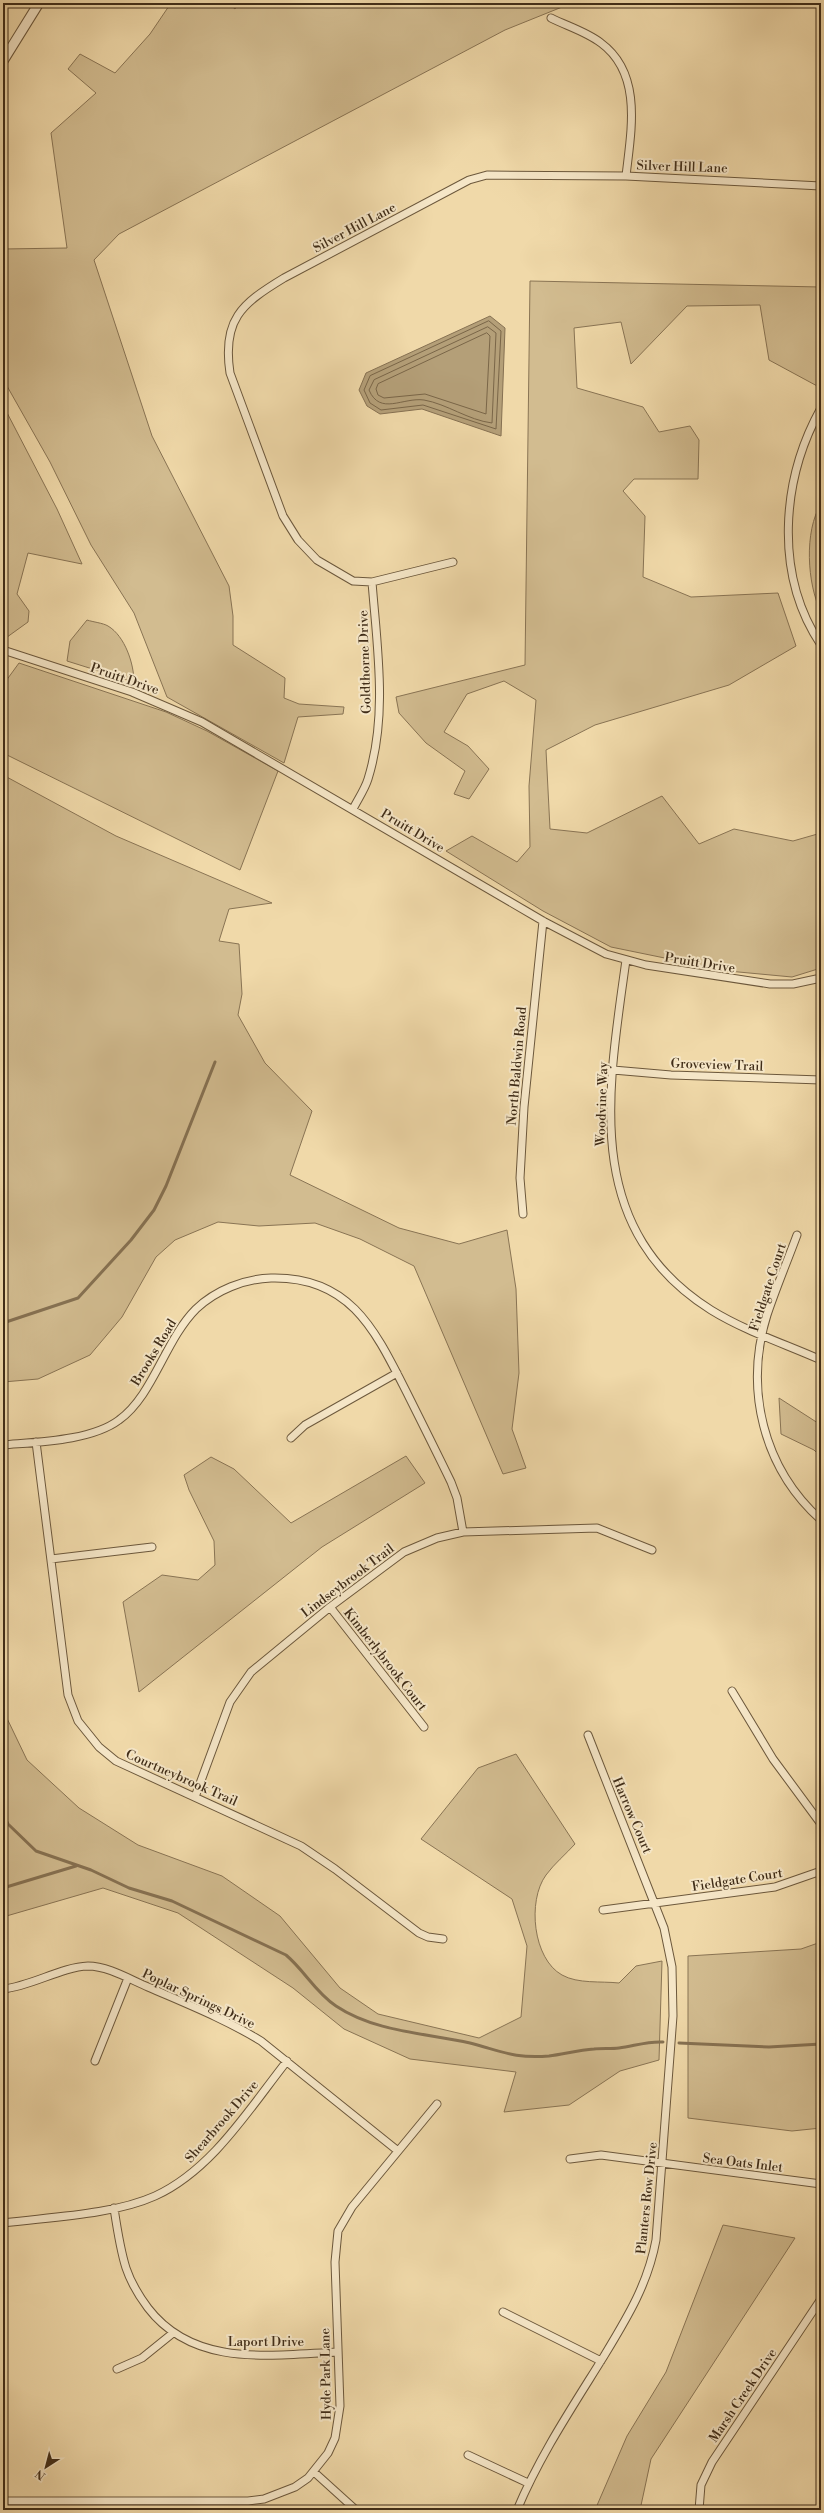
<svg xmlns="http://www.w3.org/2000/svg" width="824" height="2513" font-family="'Libre Bodoni',serif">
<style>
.green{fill:#d2bc90;stroke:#897454}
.water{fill:#b49f78;stroke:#867152}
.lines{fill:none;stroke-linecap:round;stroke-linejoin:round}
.shore{stroke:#7a6648;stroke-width:1}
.stream{stroke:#867152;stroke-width:3}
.minor-casing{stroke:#6c583c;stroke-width:9}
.tertiary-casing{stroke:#6c583c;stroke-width:11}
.minor{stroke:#f5e6c7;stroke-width:7}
.tertiary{stroke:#f5e6c7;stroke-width:9}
.labels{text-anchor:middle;stroke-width:4;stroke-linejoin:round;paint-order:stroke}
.street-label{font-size:13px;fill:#402d18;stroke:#f5e6c7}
</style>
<rect width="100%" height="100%" fill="#f0d9a9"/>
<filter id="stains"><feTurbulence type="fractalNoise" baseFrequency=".005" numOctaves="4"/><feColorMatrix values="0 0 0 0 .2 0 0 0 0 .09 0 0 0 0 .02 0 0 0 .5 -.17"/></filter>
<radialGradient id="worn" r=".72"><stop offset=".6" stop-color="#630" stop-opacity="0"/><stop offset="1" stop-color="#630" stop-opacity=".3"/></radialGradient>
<path class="green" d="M171,3h57l7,6 4,-6h333l-67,27 -386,204 -25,26 58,176 77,150 4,30v29l52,33 -1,20 15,6 45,3 -1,7 -45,3 -14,46 -117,-66 -33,-84 -43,-68 -41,-83 -47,-83v-130l64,-1 -16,-115 45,-40 -28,-24 12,-15 35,19 35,-39z
M530,281l291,6v98l-2,2 -50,-27 -9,-55 -73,1 -56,58 -10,-42 -47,6 3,60 66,19 16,25 31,-6 9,14 -1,39h-64l-11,12 22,25 -2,61 48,20 87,-4 18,53 -67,39 -134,40 -49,25 4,79 37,4 75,-37 37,48 35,-15 59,12 28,-8v135l-29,9 -64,-6 -117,-24 -68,-36 -97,-60 26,-15 45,26 13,-15 -1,-61 7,-86 -32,-19 -37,13 -23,38 24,14 21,23 -20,30 -15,-5 11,-23 -39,-28 -27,-30 -3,-16 129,-32z
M3,405l54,104 25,55 -54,-11 -11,41 12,17 -1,11 -25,18z
M821,504v108c-14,-28 -17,-81 0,-108z
M87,620c6,2 16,3 21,6 17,10 26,38 26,56l-67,-21 3,-20z
M19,663l147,49 41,19 71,40 -38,99 -237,-117v-68z
M3,775l113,61 156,67 -43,6 -10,32 20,3 3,50 -4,21 27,48 47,48 -22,64 109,53 60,16 48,-14 9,59 3,84 -7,56 14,39 -23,6 -89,-208 -54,-27 -45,-16 -56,3 -41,-4 -43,18 -19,17 -34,60 -32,38 -52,24 -35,3z
M779,1398l42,27v32l-7,-7 -33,-16z
M406,1456l19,27 -103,64 -183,145 -16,-90 39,-27 36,5 17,-15 -1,-24 -25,-51 -5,-15 27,-18 23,12 57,54z
M3,1710l24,50 52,48 59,37 84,31 58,40 60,72 38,26 101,24 42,-21 6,-71 -15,-47 -91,-60 57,-71 38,-14 59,90c-9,10 -21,20 -29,31 -19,26 -13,84 16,100 16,9 39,6 57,8l17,-17 26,-5 -3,99 -39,11 -51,34 -65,7 12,-40 -106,-13 -66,-30 -51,-41 -115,-75 -75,-25 -100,29z
M821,1942v186l-29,3 -104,-13v-162l113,-7z
M723,2225l72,13 -144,221 -11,51h-45l32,-74 39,-64z"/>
<path class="water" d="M490,316l15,12 -4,108 -79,-27 -42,5 -13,-8 -8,-16 7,-17z"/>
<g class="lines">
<path class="shore" d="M489,321l12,10 -5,98 -73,-24 -42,5 -11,-7 -6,-13 6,-14z
M488,327l8,6 -4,90c-24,-3 -45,-19 -68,-23 -21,-3 -44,16 -55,-10l5,-10z
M487,333l3,3 -4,78 -61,-20 -41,4 -6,-3 -2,-6 2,-5z"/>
<path class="stream" d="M3,1323l75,-25 53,-58 23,-30 12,-24 49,-124
M3,1814l5,10 28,27 55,19 38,18 43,13 114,54c19,16 29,37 50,51 39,26 89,27 134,37 31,8 45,16 79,13 15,-2 30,-6 45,-7 8,-1 17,0 25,-1 15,-2 29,-7 44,-6
M3,1888l73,-22
M679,2043l90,4 52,-3"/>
<g class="minor-casing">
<path id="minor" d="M551,18c16,8 36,14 50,25 42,31 30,88 25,133
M821,408c-40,72 -47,167 0,237
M453,562l-81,20 -19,-1 -36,-21 -19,-20 -15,-24 -53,-143c-8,-53 11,-69 54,-95l185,-98 18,-5 139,1 195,10
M3,650l129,42 70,30 341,199 63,33 40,11 124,19h23l28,-6
M353,809c5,-10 12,-20 15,-30 20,-64 9,-132 4,-197
M626,960c-18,130 -45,268 85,350 34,21 74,34 110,50
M613,1070l58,5 150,5
M523,1214l-3,-36 4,-71 19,-186
M797,1235c-10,27 -21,53 -30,80 -23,74 -4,153 54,205
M291,1438l14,-13 92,-52
M36,1442l32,253 10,26 21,26 17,14 185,85 34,23 84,64 9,4 15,2
M3,1445c34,-3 88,-4 116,-25 34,-24 46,-80 77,-111 20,-19 48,-30 75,-31 79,-2 104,52 135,113 15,30 30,60 45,91l6,16 6,34
M51,1559l101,-12
M330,1607l94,120
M732,1691l41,68 48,65
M195,1797l35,-95 21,-30 79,-65 74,-55 33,-14 26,-6 134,-4 55,22
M603,1910l172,-23 46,-16
M3,1989c29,-3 58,-22 85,-23 20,0 43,14 60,21 39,17 77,32 113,54l137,110
M95,2061l33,-83
M570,2159l31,-4 220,29
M114,2208c3,20 6,41 12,60 5,15 13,28 22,40 46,60 123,47 190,44
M3,2223c46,-6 110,-8 152,-27 57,-26 94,-87 132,-135
M503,2312l98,49
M117,2369l25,-11 31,-25
M468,2455l60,28
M314,2472l42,38
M3,2501h245l16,-2 31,-12 13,-9 20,-25 7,-15 5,-32 -5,-144 3,-31 14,-24 85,-103
M517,2510c23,-55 56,-104 87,-154 23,-38 44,-72 52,-116l17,-224 -1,-49 -8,-39 -76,-193
M699,2510l2,-25 11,-23 109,-163"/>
</g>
<g class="tertiary-casing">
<path id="tertiary" d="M3,61l36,-58"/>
</g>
<use href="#minor" class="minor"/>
<use href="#tertiary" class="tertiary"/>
</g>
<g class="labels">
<g class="street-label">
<text transform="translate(682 166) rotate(2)" y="5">Silver Hill Lane</text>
<text transform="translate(354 227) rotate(-28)" y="5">Silver Hill Lane</text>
<text transform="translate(364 662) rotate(-92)" y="5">Goldthorne Drive</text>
<text transform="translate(125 678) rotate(19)" y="5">Pruitt Drive</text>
<text transform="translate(413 830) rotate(31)" y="5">Pruitt Drive</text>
<text transform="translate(700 962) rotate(9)" y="5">Pruitt Drive</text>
<text transform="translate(717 1064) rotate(2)" y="5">Groveview Trail</text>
<text transform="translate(516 1066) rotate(-85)" y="5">North Baldwin Road</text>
<text transform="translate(601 1104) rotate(-88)" y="5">Woodvine Way</text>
<text transform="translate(767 1287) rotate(-72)" y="5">Fieldgate Court</text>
<text transform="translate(153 1352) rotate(-59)" y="5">Brooks Road</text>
<text transform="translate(347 1580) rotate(-37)" y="5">Lindseybrook Trail</text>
<text transform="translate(386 1659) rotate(52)" y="5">Kimberlybrook Court</text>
<text transform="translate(182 1777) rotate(24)" y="5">Courtneybrook Trail</text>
<text transform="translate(633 1815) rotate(67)" y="5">Harrow Court</text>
<text transform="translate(737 1879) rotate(-9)" y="5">Fieldgate Court</text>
<text transform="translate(199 1998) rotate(25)" y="5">Poplar Springs Drive</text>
<text transform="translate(221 2121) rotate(-49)" y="5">Shearbrook Drive</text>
<text transform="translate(743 2162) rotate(7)" y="5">Sea Oats Inlet</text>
<text transform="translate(646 2198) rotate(-84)" y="5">Planters Row Drive</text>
<text x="266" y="2346">Laport Drive</text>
<text transform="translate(325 2374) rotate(-91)" y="5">Hyde Park Lane</text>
<text transform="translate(742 2395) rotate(-56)" y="5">Marsh Creek Drive</text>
</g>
</g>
<rect width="824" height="2513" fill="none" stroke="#f0d9a9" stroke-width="16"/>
<rect x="4" y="4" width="816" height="2505" fill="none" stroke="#402d18" stroke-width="2"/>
<rect x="8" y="8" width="808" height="2497" fill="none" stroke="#402d18"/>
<g transform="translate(46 2467) rotate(216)" stroke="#f5e6c7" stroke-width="3" paint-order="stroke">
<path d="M0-3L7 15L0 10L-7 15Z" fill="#402d18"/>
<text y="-6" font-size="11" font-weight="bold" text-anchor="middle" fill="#402d18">N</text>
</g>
<rect width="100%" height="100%" filter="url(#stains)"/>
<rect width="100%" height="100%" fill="url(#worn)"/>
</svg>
